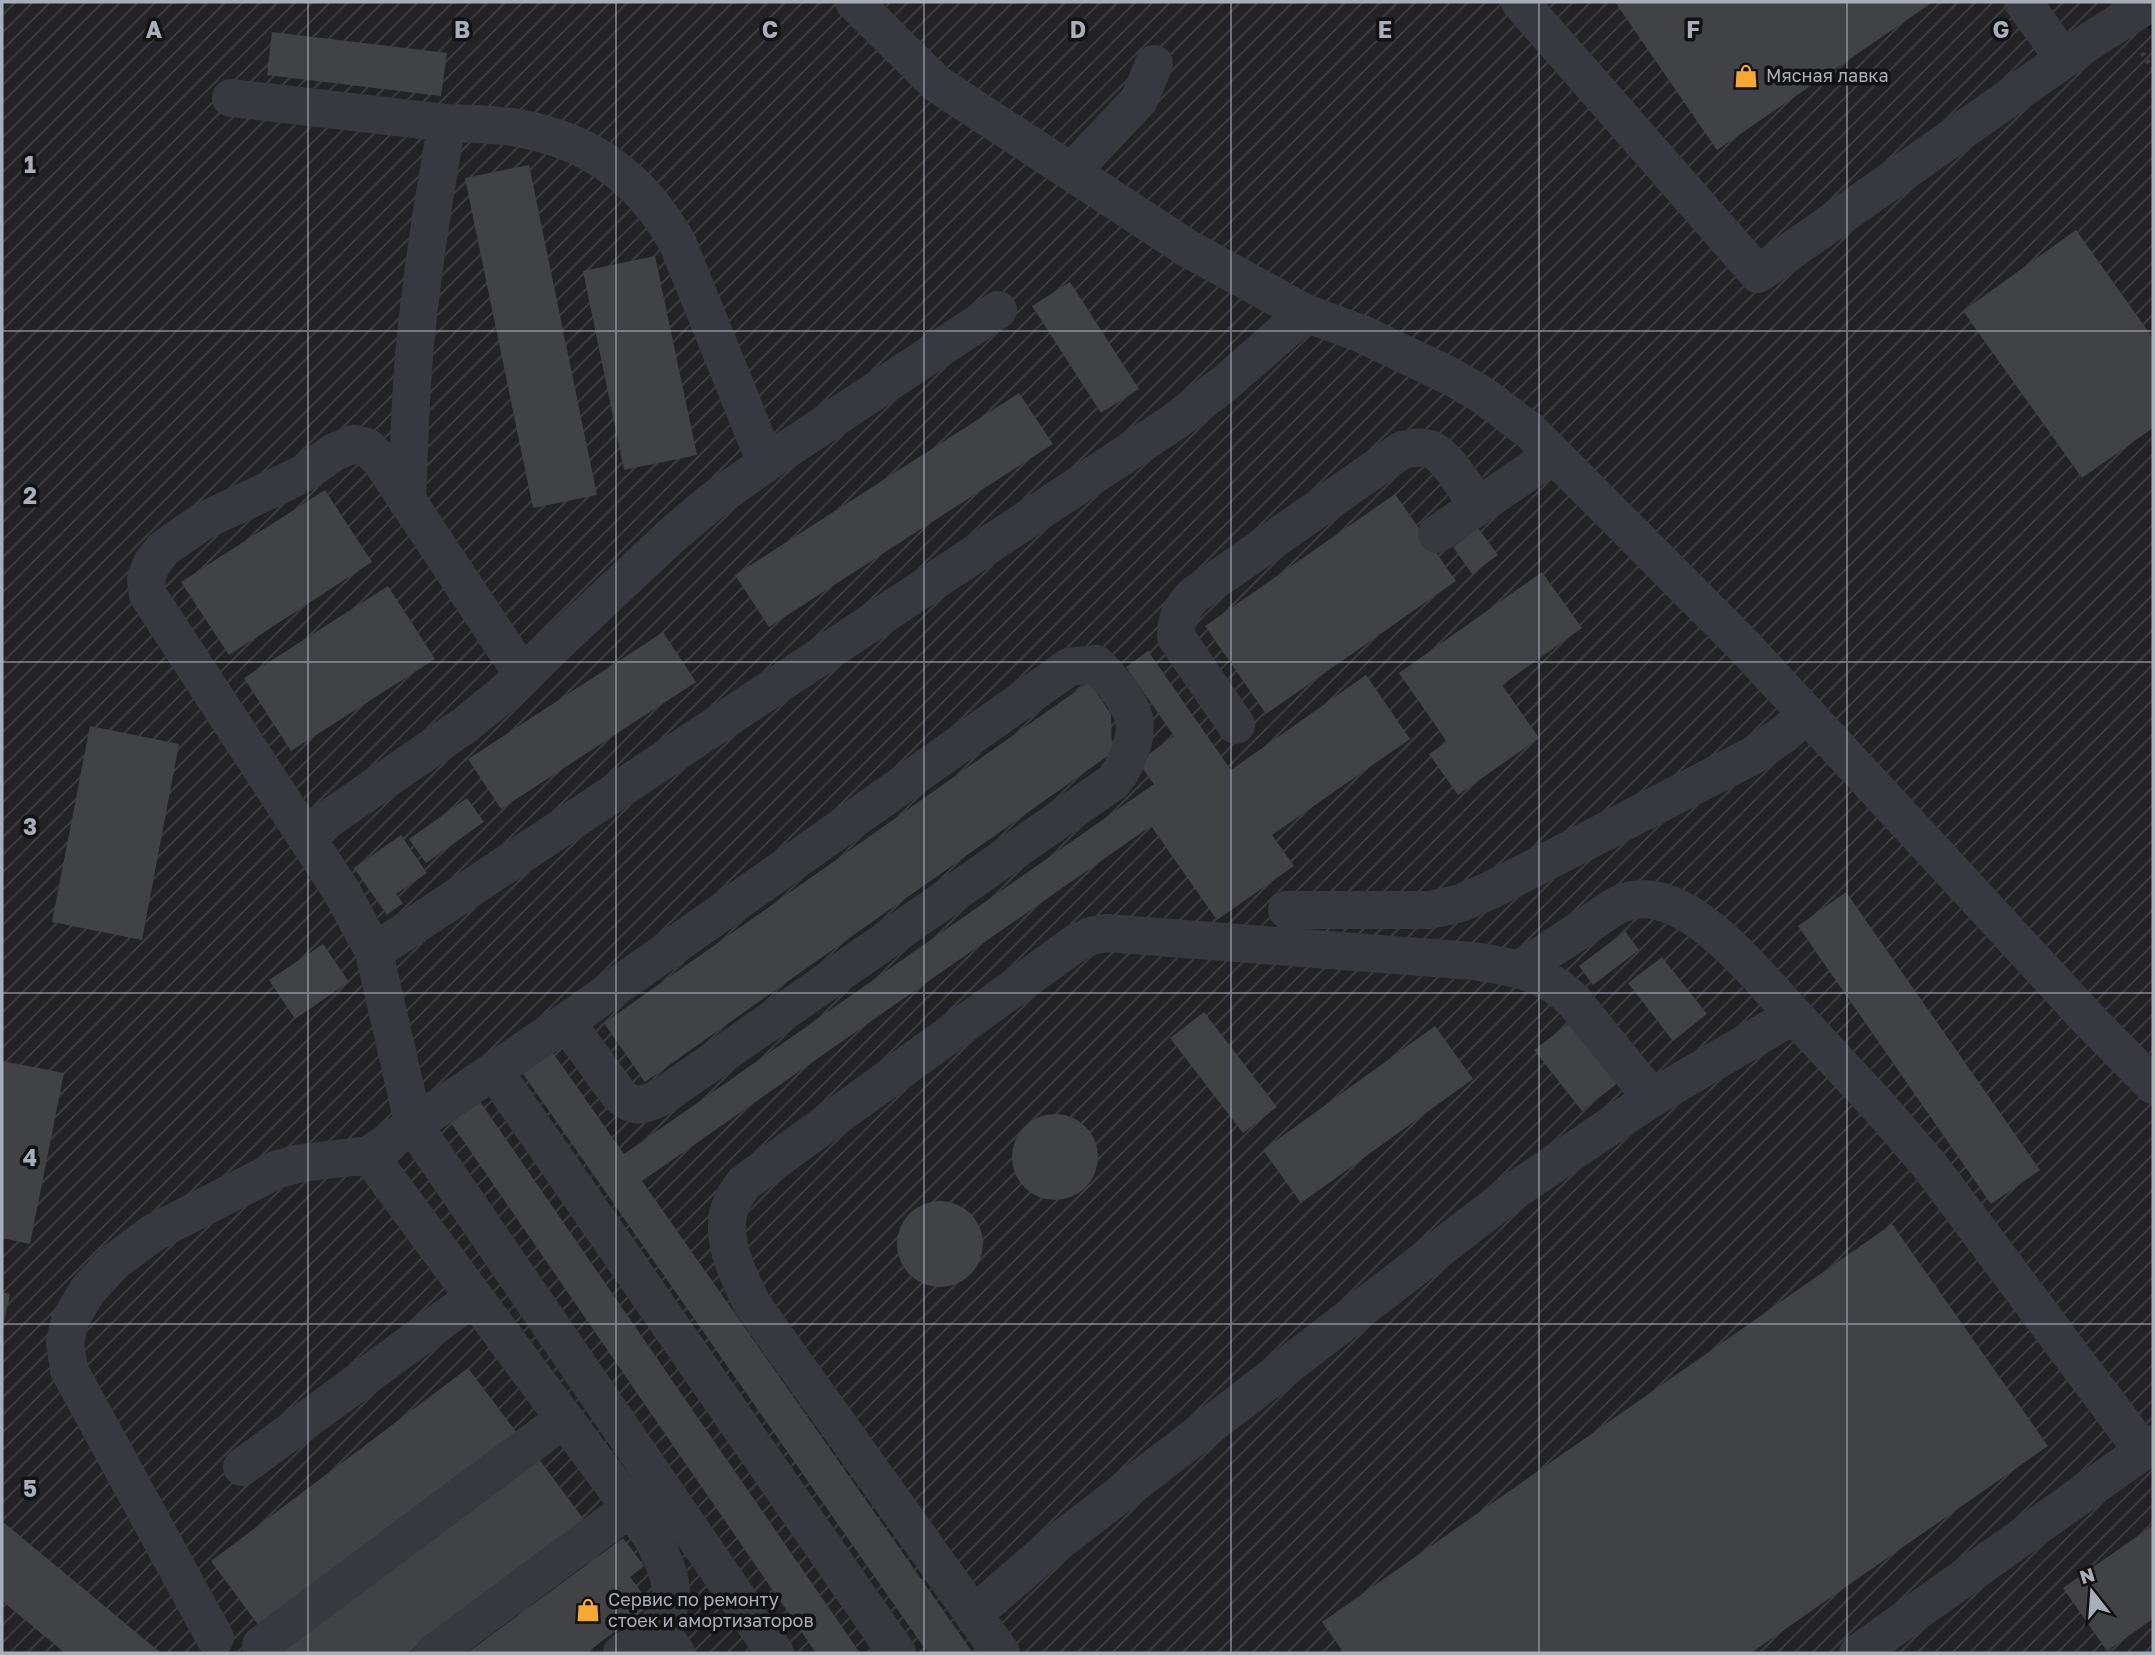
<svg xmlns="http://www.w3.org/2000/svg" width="2155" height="1655" font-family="'Golos Text',sans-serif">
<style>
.industrial{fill:url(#industrial-furrows)}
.building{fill:#414246}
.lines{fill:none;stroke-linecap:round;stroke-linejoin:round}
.path{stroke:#3e4045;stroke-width:4.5;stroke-dasharray:3.5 5;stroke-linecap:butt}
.minor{stroke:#38393e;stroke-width:38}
.grid{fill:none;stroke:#a9afb9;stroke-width:2;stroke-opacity:0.55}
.labels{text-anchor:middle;stroke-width:7;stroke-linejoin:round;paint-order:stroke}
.poi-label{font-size:18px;fill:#a9afb9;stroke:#121214;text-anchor:start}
.grid-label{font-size:23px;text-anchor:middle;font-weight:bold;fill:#a9afb9;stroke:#121214;stroke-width:7;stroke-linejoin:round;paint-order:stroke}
</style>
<defs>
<pattern id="industrial-furrows" width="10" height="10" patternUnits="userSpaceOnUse" patternTransform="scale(1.75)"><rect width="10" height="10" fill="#232326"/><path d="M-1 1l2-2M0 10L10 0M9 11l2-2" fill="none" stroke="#404043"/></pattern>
</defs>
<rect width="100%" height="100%" fill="#171719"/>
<path class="industrial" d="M2,2h2127l24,34v1617h-2151z"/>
<path class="building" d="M1615,2h318l-216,148z
M272,32l175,21 -6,43 -174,-21z
M529,165l68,330 -64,13 -68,-330z
M2076,230l77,108v90l-71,50 -119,-167z
M655,256l42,199 -73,15 -41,-199z
M1070,282l69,107 -38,24 -69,-107z
M1019,393l34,51 -284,183 -34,-52z
M325,490l47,72 -143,93 -48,-73z
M1395,494l61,87 -190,133 -61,-88z
M1478,528l20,27 -26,19 -19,-27z
M1542,572l40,56 -80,57 37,53 -81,57 -29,-41 18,-12 -48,-69z
M388,586l47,73 -144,92 -47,-73z
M663,632l33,50 -195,127 -33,-50z
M1148,651l83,119 135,-95 44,64 -138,96 22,31 -77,54 -66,-94 -509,355 331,472h-45l-407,-582 30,-21 73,104 530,-370 -16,-22 36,-26 -48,-69z
M1089,682l22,32 1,39 -467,329 -41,-59z
M90,726l89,18 -37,196 -90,-18z
M467,798l17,24 -58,41 -17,-24z
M401,835l26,38 -31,21 7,9 -16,12 -33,-47z
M1846,892l194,278 -49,34 -193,-278z
M1625,931l14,19 -46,35 -14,-19z
M323,944l26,38 -54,37 -26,-39z
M1662,957l45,57 -34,27 -45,-58z
M1204,1012l73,95 -34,26 -73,-95z
M1571,1022l47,61 -36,28 -48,-61z
M1435,1026l38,53 -172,124 -38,-53z
M2,1061l62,12 -34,171 -28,-6z
M479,1100l381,553h-44l-367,-533z
M1012 1157a43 43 0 1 1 86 0a43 43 0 1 1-86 0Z
M897 1244a43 43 0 1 1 86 0a43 43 0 1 1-86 0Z
M1892,1224l156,222 -297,207h-407l-22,-31z
M2,1292l8,2 -7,33 -1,-1z
M468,1368l49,65 -258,193 -48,-65z
M539,1459l46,62 -177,132h-131z
M2,1521l159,132h-96l-63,-52z
M2152,1526l1,93 -46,32 -44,-63z
M623,1538l21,28 -14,11 21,28 -65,48h-119z"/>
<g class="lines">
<path class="path" d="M2142,53l11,16"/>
<path class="minor" d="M854,2l83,82 250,164 118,65
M1520,2l238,272 332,-233 61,-39
M2023,2l41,57
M231,98l216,25
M1072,171l67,-71 15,-36
M407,501c2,-48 3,-97 7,-145 7,-78 19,-156 33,-233 24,1 48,1 71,5 73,13 124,51 160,116l88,219
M1437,534l116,-79
M523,675l-142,-214 -14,-14 -13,-3 -20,8 -28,20 -28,14 -75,35 -40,28 -12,16 -5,14 2,16 194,297 32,60 40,174 361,527
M1236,725l-60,-88c0,-19 5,-28 18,-42l208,-145c9,-2 19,-4 28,-1 17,6 37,42 48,57
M305,835l160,-110 38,-31 168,-158 40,-34 55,-39 232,-153
M1287,910h143l31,-7 30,-13 261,-134 32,-22 23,-20
M374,952l800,-530 50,-38 81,-71 57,21 90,43 32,19 45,34 215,216 348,377 61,62
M1521,968c23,-14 45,-29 68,-44 10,-6 20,-15 31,-20 62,-28 137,72 174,111
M566,1022l54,74c15,13 23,9 40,2l453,-316c12,-14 25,-43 21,-63 -3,-16 -26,-44 -38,-55l-27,3 -503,355 -197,133 283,382c14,28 32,63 5,90 -9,10 -24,18 -35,26
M494,1071l403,582
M242,1467l232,-170
M974,1614l75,-65 468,-360 135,-91 142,-83 88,95 48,56 213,285
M657,1627l19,26
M215,1638l-146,-268 -4,-28 5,-22 18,-30 26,-28 39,-29 125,-64 23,-6 68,-8
M261,1645l303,-226
M434,1653l196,-145
M1001,1653l-249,-349c-14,-29 -35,-70 -20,-102 3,-7 8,-13 12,-19l332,-240 15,-7 15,-3 367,28c38,6 71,10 100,39l79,98
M1858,1653l295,-209"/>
</g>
<path class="grid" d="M308,2v1651M616,2v1651M924,2v1651M1231,2v1651M1539,2v1651M1847,2v1651M2,331h2151M2,662h2151M2,993h2151M2,1324h2151"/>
<defs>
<g id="shop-bare" transform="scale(1.89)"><path d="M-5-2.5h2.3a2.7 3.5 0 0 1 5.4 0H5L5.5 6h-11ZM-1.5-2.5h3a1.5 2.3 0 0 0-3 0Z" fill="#f5a933" stroke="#121214" stroke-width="2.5" paint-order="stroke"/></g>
</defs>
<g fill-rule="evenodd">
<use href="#shop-bare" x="1746" y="76"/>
<use href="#shop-bare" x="588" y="1610"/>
</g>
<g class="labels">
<g class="poi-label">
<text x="1766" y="82">Мясная лавка</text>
<text x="608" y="1606">Сервис по ремонту<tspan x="608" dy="21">стоек и амортизаторов</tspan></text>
</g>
</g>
<g class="grid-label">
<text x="154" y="38">A</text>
<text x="462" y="38">B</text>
<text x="770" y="38">C</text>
<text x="1078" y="38">D</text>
<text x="1385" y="38">E</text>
<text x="1693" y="38">F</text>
<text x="2001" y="38">G</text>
<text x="30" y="173">1</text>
<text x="30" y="504">2</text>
<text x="30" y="835">3</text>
<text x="30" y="1166">4</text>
<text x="30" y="1497">5</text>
</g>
<rect width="2155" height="1655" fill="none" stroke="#a9afb9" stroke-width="7"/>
<g transform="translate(2092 1592) rotate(343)" stroke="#121214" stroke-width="5" paint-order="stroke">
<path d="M0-5L12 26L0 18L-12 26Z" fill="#a9afb9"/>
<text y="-10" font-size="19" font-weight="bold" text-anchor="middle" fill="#a9afb9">N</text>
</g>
</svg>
